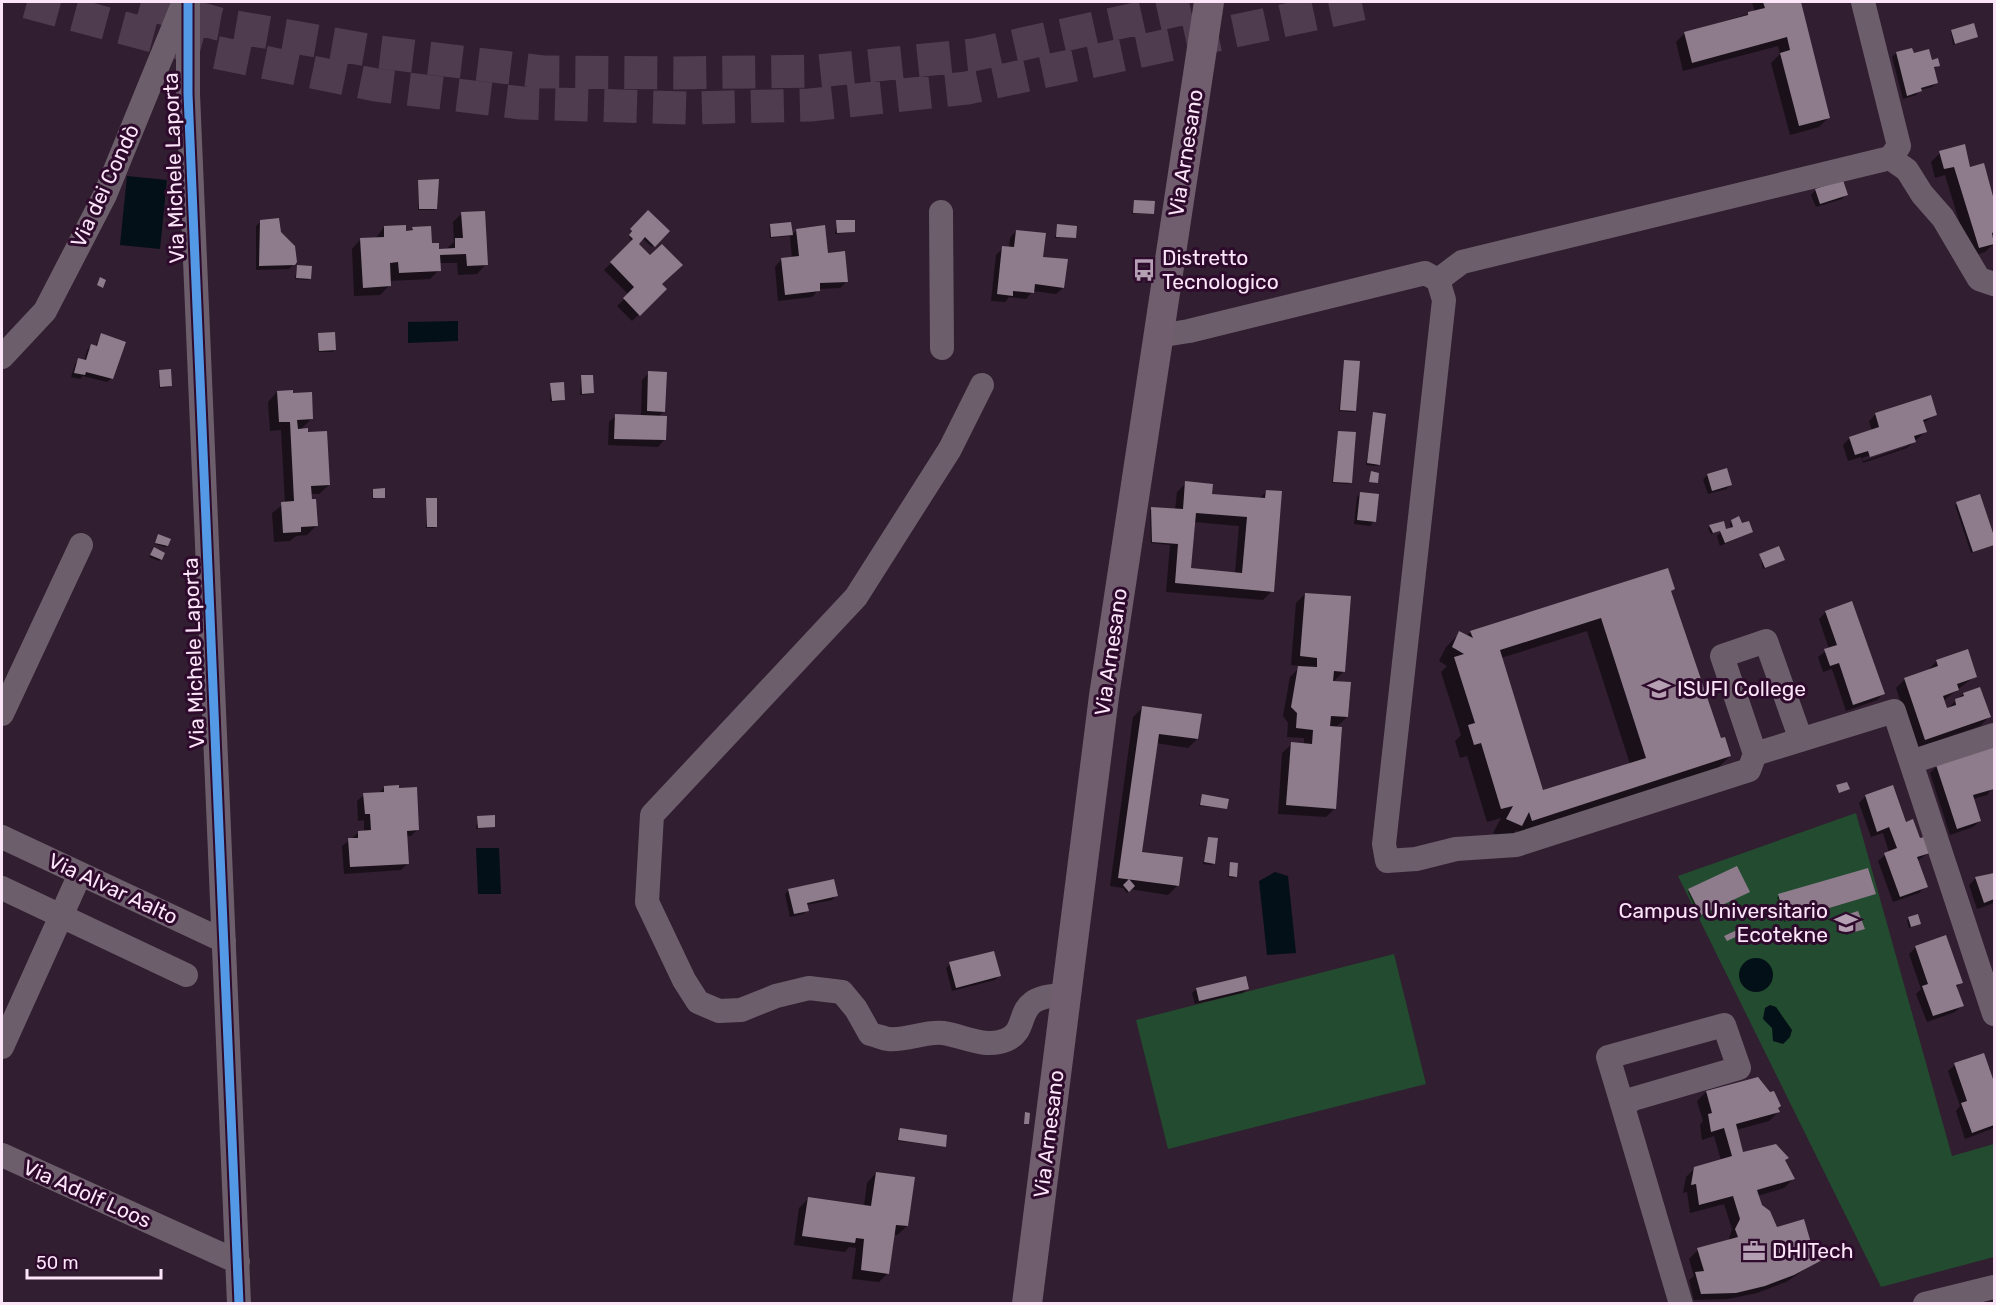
<svg xmlns="http://www.w3.org/2000/svg" width="1996" height="1305" font-family="Rubik,sans-serif">
<style>
.green{fill:#234b2f}
.water{fill:#041017}
.shadow{fill:#0007;fill-rule:evenodd}
.building{fill:#8e7c8c;fill-rule:evenodd}
.lines{fill:none;stroke-linecap:round;stroke-linejoin:round}
.highway-tunnel{stroke:#4f3c4e;stroke-width:33;stroke-dasharray:33 16;stroke-linecap:butt}
.minor{stroke:#6c5f6b;stroke-width:24}
.major{stroke:#705e6e;stroke-width:30}
.cycleway-casing{stroke:#2e0b2c;stroke-width:13}
.cycleway{stroke:#5399e6;stroke-width:9}
.labels{text-anchor:middle;stroke-width:6;stroke-linejoin:round;paint-order:stroke}
.street-label{font-size:21px;fill:#fce4f9;stroke:#2e0b2c}
.poi-label{font-size:21px;fill:#fce4f9;stroke:#2e0b2c;text-anchor:start}
</style>
<rect width="100%" height="100%" fill="#311e30"/>
<path class="green" d="M1856,813l96,343 42,-12v113l-113,30 -203,-411z
M1394,954l32,130 -258,65 -32,-129z"/>
<path class="water" d="M127,176l40,4 -7,69 -40,-4z
M458,321v20l-50,2v-21z
M476,848h23l2,46h-23z
M1275,872l13,4 8,77 -29,2 -8,-74z
M1739 975a17 17 0 1 1 34 0a17 17 0 1 1-34 0Z
M1770,1005l6,2 16,23 -2,7 -7,7 -10,-3 -1,-13 -9,-9 2,-11z"/>
<path class="shadow" d="M1752,2h47l29,116 -9,9 -29,8 -19,-72 9,-9 -2,-8 -95,25 -7,-29 9,-9 70,-21z
M1951,31l25,6 -23,8z
M1911,50l2,5 25,10 -4,4 2,14 -4,4 -12,3 -4,5 -13,4 -11,-42 4,-4z
M1940,153l29,15 14,-3 11,41v37l-9,9 -15,5 -25,-82 -10,3 -4,-16z
M418,181l18,27 -2,2h-16z
M1816,190l30,4 -4,5 -26,8 -5,-12z
M1135,202l17,12h-20z
M462,213l24,51 -9,10 -19,1 -1,-12h-18v7l-9,9 -41,2v5l-9,9 -26,1 -2,-47 9,-10h14l9,-12 21,5 8,-3 25,21h7l9,-8 -1,-20z
M648,213l19,18 -15,16 -10,-9 -6,6 29,45 -33,32 -15,-15 12,-11 -25,-25 29,-28 -4,-5 3,-3 -2,-2z
M260,222l19,11 15,31 -5,5 -33,1v-44z
M837,222l16,10 -18,2z
M790,223l1,12 6,-5 30,24 20,27 -7,7 -21,1 -7,8 -34,4 -3,-34 6,-7 11,-1 -2,-23 -20,2 -1,-11z
M1058,226l16,12h-19z
M1016,231l26,28 21,29 -7,6 -23,-3 -7,8 -17,-2 -4,5 -14,-1 5,-46 7,-7h6l1,-10z
M297,267l13,11 -2,2 -13,-1z
M319,334l15,16 -1,2h-15z
M101,335l23,8 -12,35 -5,4 -24,-6 -3,3 -9,-2 4,-13 4,-5 5,2 3,-11 4,-4 4,1z
M1344,361l11,50 -2,1 -14,-1z
M160,372l11,13 -2,2 -10,1z
M649,373l15,38 -6,6 6,23 -6,7 -50,-2 1,-23 7,-6h25l1,-36z
M581,377l11,16 -1,1 -11,1z
M551,384l12,16 -1,1 -12,1z
M277,392l33,2 1,25 -11,11 29,55 -10,9h-9l6,32 -9,9 -11,1 -6,5 -16,1 -2,-29 13,-10 -4,-73 -11,1 -2,-29z
M1374,414l4,50 -1,2 -11,-1z
M1876,414l59,1 -12,8 2,9 -18,16 -44,15 -2,-6 -13,4 -5,-16 7,-7 22,-7 -3,-10zM1908,443v3l-45,15 -1,-3z
M1338,432l12,51 -1,1 -17,-1z
M1707,475l24,9 -5,5 -18,5 -5,-14z
M1186,483l25,12 48,4 8,-8 5,100 -9,9 -97,-8 4,-47 -19,-2 -1,-33h25l2,-18zM1194,522l45,4 -4,47 -45,-3z
M373,490l11,7 -12,2z
M1361,493l13,28 -4,5 -16,-2 3,-27z
M1979,496l15,48 -23,9 -16,-48z
M427,499l9,27 -2,2h-8z
M1739,518l2,7 7,-2 3,9 -31,14 -3,-10 6,-6 -12,4 -3,-6 15,-5 2,8 6,-3 -1,-5z
M158,536l9,10 -2,1 -10,-3z
M153,550l8,9 -2,2 -10,-4z
M1760,555l23,5 -20,9z
M1673,589l-3,3 51,148 9,16 -14,14 -198,64 -1,-4 -10,9 -14,-6 8,-15 -14,4 -20,-66 -7,2 -5,-17 6,-6 -20,-63 6,-6 -8,-5 7,-14 14,-14 6,3 5,-4zM1587,631l43,133 -88,27 -41,-133z
M1305,594l39,77 -11,11 14,35 -12,11v80l-9,9 -48,-3 4,-61 10,-9 12,1v-7l-17,-1 1,-14 -5,-7 7,-39 11,-11 -10,-1 5,-62z
M1826,612l58,81 -7,7 -31,11 -14,-42 -9,3 -5,-15 11,-8 -10,-30z
M1937,661l38,15 -32,25 3,9 17,-16 16,-5 10,28 -9,9 -64,22 -20,-60 9,-9 22,-8z
M1143,707l54,32 -9,9 -32,-5 -15,110 36,33 -9,9 -38,-6 -3,4 -4,-5 -13,-2 23,-169z
M1994,747v39l-7,9 -14,4 7,22 -7,6 -23,8 -20,-62 7,-7z
M1892,787l13,37 23,29 -11,8 9,25 -7,7 -26,9 -15,-41 11,-9 -6,-19 -12,4 -12,-34 6,-6z
M384,788l34,41 -7,7h-5l2,27 -7,7 -57,4 -2,-28 17,-14h5v-12l-6,1 -1,-20 7,-6 14,-1z
M1202,796l24,12 -27,-2z
M478,817l16,9 -18,3z
M1208,839l5,24 -1,2 -9,-1z
M1231,863l4,13 -2,2 -5,-1z
M1994,874v29l-17,6 -8,-24 7,-7z
M789,890l47,5 -4,5 -26,5 2,5 -5,4 -13,3 -5,-23z
M1689,890l57,3 -47,23 -11,-24z
M1875,894l-91,28 -7,-25 2,-1z
M1917,916l2,8 -10,4 -2,-8z
M1843,918l18,12 -15,5z
M1916,947l45,35 -5,6 6,17 -7,7 -28,10 -11,-28 5,-5 -12,-35z
M950,964l49,12 -4,4 -43,11 -6,-23z
M1197,989h50l-4,4 -48,11 -3,-11z
M1984,1055l10,32v41l-29,11 -9,-28 4,-5 -12,-35 7,-6z
M1758,1079l20,33 -9,9 -33,9 6,24 42,7 9,18 -9,9 -27,8 3,10 16,22 34,18 12,12 -36,24 -29,11 -29,6 -34,1 -5,-20 5,-4 -5,-17 9,-9 30,-8 4,-13 -8,-25 -34,9 -3,-21 -4,1 3,-16 9,-9 26,-8 -7,-24 -12,4 -2,-15 3,-4 -6,-20 9,-9z
M900,1130l44,16 -47,-5z
M876,1173l31,53 -10,9 -4,-1 -5,39 -9,9 -27,-3 4,-31 -7,-1 -4,5 -51,-7 5,-37 9,-9 56,7 3,-23z"/>
<path class="building" d="M1763,2h38l29,116 -31,8 -19,-73 10,-3 -3,-13 -95,26 -8,-31 64,-17v-3l17,-4z
M1974,23l4,14 -23,7 -4,-14z
M1912,48l2,5 15,-4 3,11 6,-2 2,8 -6,1 4,16 -17,5 1,3 -15,5 -11,-44z
M1965,144l5,23 14,-4 10,37v32l-2,1 2,11 -15,4 -25,-81 -10,2 -5,-18z
M439,179l-2,30h-18l-1,-29z
M1843,180l5,15 -28,9 -5,-15z
M1134,200l21,1 -1,13 -21,-1z
M648,210l22,21 -15,16 -10,-10 -6,7 11,11 12,-11 21,21 -21,19 5,5 -27,27 -17,-18 11,-11 -24,-25 23,-23 -4,-4 3,-4 -2,-2z
M485,211l3,54 -21,1 -1,-12 -26,1 1,16 -42,2 -1,-11 -8,1 1,23 -28,2 -3,-50 24,-1v-11l22,-1v6l7,-1 -1,-3 19,-1 1,17h7v6l16,-1v-10h8l-2,-26z
M279,218l2,14 14,14 2,16 -2,3 -36,1 1,-46z
M836,220h19v12l-18,1z
M791,222l2,13 -22,2 -1,-13z
M1057,224l20,2 -1,12 -20,-1z
M825,225l3,28 17,-2 3,31 -28,1v8l-35,4 -4,-37 18,-2 -3,-27z
M1016,230l30,3 -3,24 25,2 -4,29 -29,-4 -1,9 -21,-2v5l-16,-2 5,-48 12,1z
M297,265l15,1 -1,13 -15,-1z
M100,277l6,3 -3,8 -6,-3z
M335,332l1,18 -17,1 -1,-18z
M101,333l25,9 -13,37 -27,-7 -1,3 -11,-2 4,-15 8,2 5,-16 6,2z
M1344,360l16,1 -4,50 -16,-1z
M171,369l1,17 -12,1 -1,-17z
M648,371l19,1 -2,40 -18,-1z
M581,375h12l1,18 -12,1z
M564,382l1,18 -13,1 -2,-18z
M293,390v3l19,-1 1,27 -16,1 1,9 10,-1v4l19,-1 3,54 -19,1 1,13h4l2,27 -17,1v5l-18,1 -2,-31 13,-1 -4,-79h-11l-2,-31z
M1931,395l6,20 -14,5 4,12 -13,4 2,6 -46,15 -2,-6 -13,4 -6,-18 30,-10 -4,-14z
M1373,412l13,2 -6,51 -13,-2z
M615,414l52,2 -1,24 -52,-1z
M1338,431l18,1 -4,51 -19,-1z
M1727,468l5,17 -20,6 -5,-17z
M1371,471l8,2 -1,10 -9,-1z
M1185,481l28,3 -1,10 53,4 1,-8 16,1 -8,101 -99,-9 3,-39 -26,-2 -1,-35 32,2zM1196,513l51,4 -5,56 -51,-5z
M385,488v10h-12v-9z
M1360,492l19,2 -3,28 -19,-2z
M1980,494l14,42v9l-21,7 -17,-50z
M426,498h11v29h-10z
M1739,516l3,7 7,-2 4,11 -28,11 -5,-12 -7,2 -4,-8 15,-4 2,8 7,-2 -2,-7z
M158,534l13,5 -3,7 -13,-3z
M1779,546l6,14 -20,8 -6,-14z
M154,547l11,6 -3,7 -12,-5z
M1668,568l7,21 -4,2 50,147 4,-1 6,19 -199,65 -3,-9 -7,14 -16,-7 7,-13 -12,3 -20,-66 -7,2 -6,-20 7,-2 -21,-66 10,-3 -12,-7 7,-16 14,7 -3,-7zM1601,618l45,140 -103,32 -43,-140z
M1305,593l46,3 -6,76 -11,-1 -1,10 18,1 -3,35 -17,-1 -1,10 12,1 -6,82 -50,-4 5,-63 21,2 1,-14 -17,-2 1,-15 -6,-6 7,-41 19,1v-9l-17,-2z
M1852,601l33,93 -32,11 -14,-42 -9,3 -6,-17 13,-4 -12,-34z
M1968,649l9,28 -20,7 2,6 -16,6 4,12 9,-3 -1,-6 9,-3 -1,-3 17,-6 11,30 -66,23 -21,-62 34,-12 -2,-6z
M1142,706l60,8 -4,25 -39,-5 -17,118 41,5 -4,29 -61,-8z
M1994,746v43l-21,6 8,26 -24,8 -21,-64z
M1847,782l3,7 -11,4 -3,-8z
M399,785v3l18,-1 2,43 -12,1 2,33 -59,3 -2,-29h10v-7l13,-1 -1,-16h-5l-2,-21 21,-1v-6z
M1893,785l13,37 7,-3 7,19 4,-1 6,16 -13,4 11,30 -28,10 -16,-44 13,-5 -8,-21 -12,5 -12,-37z
M1202,794l27,5 -2,10 -27,-4z
M495,815v12l-17,1 -1,-12z
M1208,837l10,1 -3,26 -11,-2z
M1230,862l8,1 -1,14 -8,-1z
M1737,866l13,26 -49,23 -13,-26z
M1868,868l8,26 -90,27 -8,-27z
M1994,873v26l-10,4 -9,-26z
M834,879l4,17 -31,7 2,8 -15,3 -6,-25z
M1129,879l6,7 -6,6 -6,-7z
M1858,911l7,18 -17,5 -6,-18z
M1918,914l3,10 -10,3 -3,-10z
M1737,930l3,5 -13,6 -3,-5z
M1946,935l17,48 -7,2 8,21 -31,10 -11,-30 6,-2 -13,-38z
M994,951l7,25 -45,12 -7,-26z
M1246,976l3,13 -50,12 -3,-13z
M1984,1053l10,29v43l-22,8 -11,-30 6,-2 -13,-38z
M1758,1077l12,15 4,-1 7,15 -3,2 2,4 -44,12 7,28 33,-8 13,14 -4,2 10,19 -38,11 5,15 8,6 7,16 27,-8 7,24 7,-2 6,18 -30,16 -29,11 -29,7 -35,1 -6,-22 9,-1 -7,-23 41,-11 -3,-8 5,-10 -7,-23 -34,9 -3,-21 -5,1 3,-18 38,-11 -8,-28 -13,4 -3,-18 4,-1 -6,-22z
M1025,1112l5,1 -1,11h-5z
M900,1128l47,7 -1,12 -48,-7z
M876,1172l39,5 -7,49 -12,-1 -7,49 -28,-4 3,-31 -8,-1 -1,5 -53,-7 6,-39 63,9z"/>
<g class="lines">
<path class="highway-tunnel" d="M27,2l182,49 167,34 146,18 165,5 123,-3 157,-17 404,-86
M141,2l78,22 160,28 164,20 132,1 143,-2 155,-16 240,-53"/>
<path class="minor" d="M188,2v92l51,1210
M1890,158l17,12 15,24 21,24 36,61 15,5
M941,212l1,136
M1438,280l24,-18 428,-104 9,-12 -36,-144
M1158,336l31,-5 236,-58 13,7 6,20 -60,544 3,17 29,-2 40,-10 60,-4 233,-75 6,-16 -33,-98 44,-15 35,99
M2,357l43,-46 60,-116 78,-191
M982,385l-32,64 -94,148 -204,218 -5,87 37,78 14,22 21,9 22,-1 35,-14 33,-8 33,4 14,17 14,25c6,1 12,4 18,5 18,2 37,-8 55,-6 21,3 42,16 63,7 28,-12 1,-45 61,-45
M2,714l79,-169
M1755,754l139,-43 100,303
M1911,762l83,-27
M2,837l222,104
M2,888l184,87
M2,1047l78,-173
M1623,1107l-15,-50 116,-32 15,43 -106,31 -10,8 58,197
M2,1155l236,107
M1925,1304l69,-17"/>
<path class="major" d="M1027,1304l77,-608 105,-694"/>
<g class="cycleway-casing">
<path id="cycleway" d="M188,2v92l51,1210"/>
</g>
<use href="#cycleway" class="cycleway"/>
</g>
<defs>
<g id="bus-bare" transform="scale(1.8)"><path d="M-5-6H5V4H4V6H2V4H-2V6H-4V4H-5ZM-3.5-4V0h7V-4ZM-3.5 1.2v1.5H-2V1.2ZM2 1.2v1.5H3.5V1.2Z" fill="#b59fb3" stroke="#2e0b2c" stroke-width="2.5" paint-order="stroke"/></g>
<g id="university-bare" transform="scale(1.8)"><path d="M0-5L7-2L0 1L-7-2ZM-4 1L0 2.5L4 1V4Q0 6-4 4Z" fill="#b59fb3" stroke="#2e0b2c" stroke-width="2.5" paint-order="stroke"/></g>
<g id="office-bare" transform="scale(1.8)"><path d="M-6-3h4V-5.5h4V-3h4V5H-6ZM-1-4.5V-3h2v-1.5ZM-6 0V1H6V0Z" fill="#b59fb3" stroke="#2e0b2c" stroke-width="2.5" paint-order="stroke"/></g>
</defs>
<g fill-rule="evenodd">
<use href="#bus-bare" x="1144" y="270"/>
<use href="#university-bare" x="1659" y="689"/>
<use href="#university-bare" x="1846" y="923"/>
<use href="#office-bare" x="1754" y="1251"/>
</g>
<g class="labels">
<g class="street-label">
<text transform="translate(1186 153) rotate(-81)" y="7">Via Arnesano</text>
<text transform="translate(174 168) rotate(-92)" y="7">Via Michele Laporta</text>
<text transform="translate(105 186) rotate(-65)" y="7">Via dei Condò</text>
<text transform="translate(1111 652) rotate(-82)" y="7">Via Arnesano</text>
<text transform="translate(194 653) rotate(-92)" y="7">Via Michele Laporta</text>
<text transform="translate(113 889) rotate(25)" y="7">Via Alvar Aalto</text>
<text transform="translate(1049 1134) rotate(-83)" y="7">Via Arnesano</text>
<text transform="translate(87 1194) rotate(24)" y="7">Via Adolf Loos</text>
</g>
<g class="poi-label">
<text x="1162" y="265">Distretto<tspan x="1162" dy="24">Tecnologico</tspan></text>
<text x="1677" y="696">ISUFI College</text>
<text x="1828" y="918" text-anchor="end">Campus Universitario<tspan x="1828" dy="24">Ecotekne</tspan></text>
<text x="1772" y="1258">DHITech</text>
</g>
</g>
<rect width="1996" height="1305" fill="none" stroke="#fce4f9" stroke-width="6"/>
<path d="M27 1269v9h134v-9" fill="none" stroke="#fce4f9" stroke-width="3"/>
<text x="36" y="1269" font-size="18" fill="#fce4f9" stroke="#2e0b2c" stroke-width="4.5" paint-order="stroke">50 m</text>
</svg>
